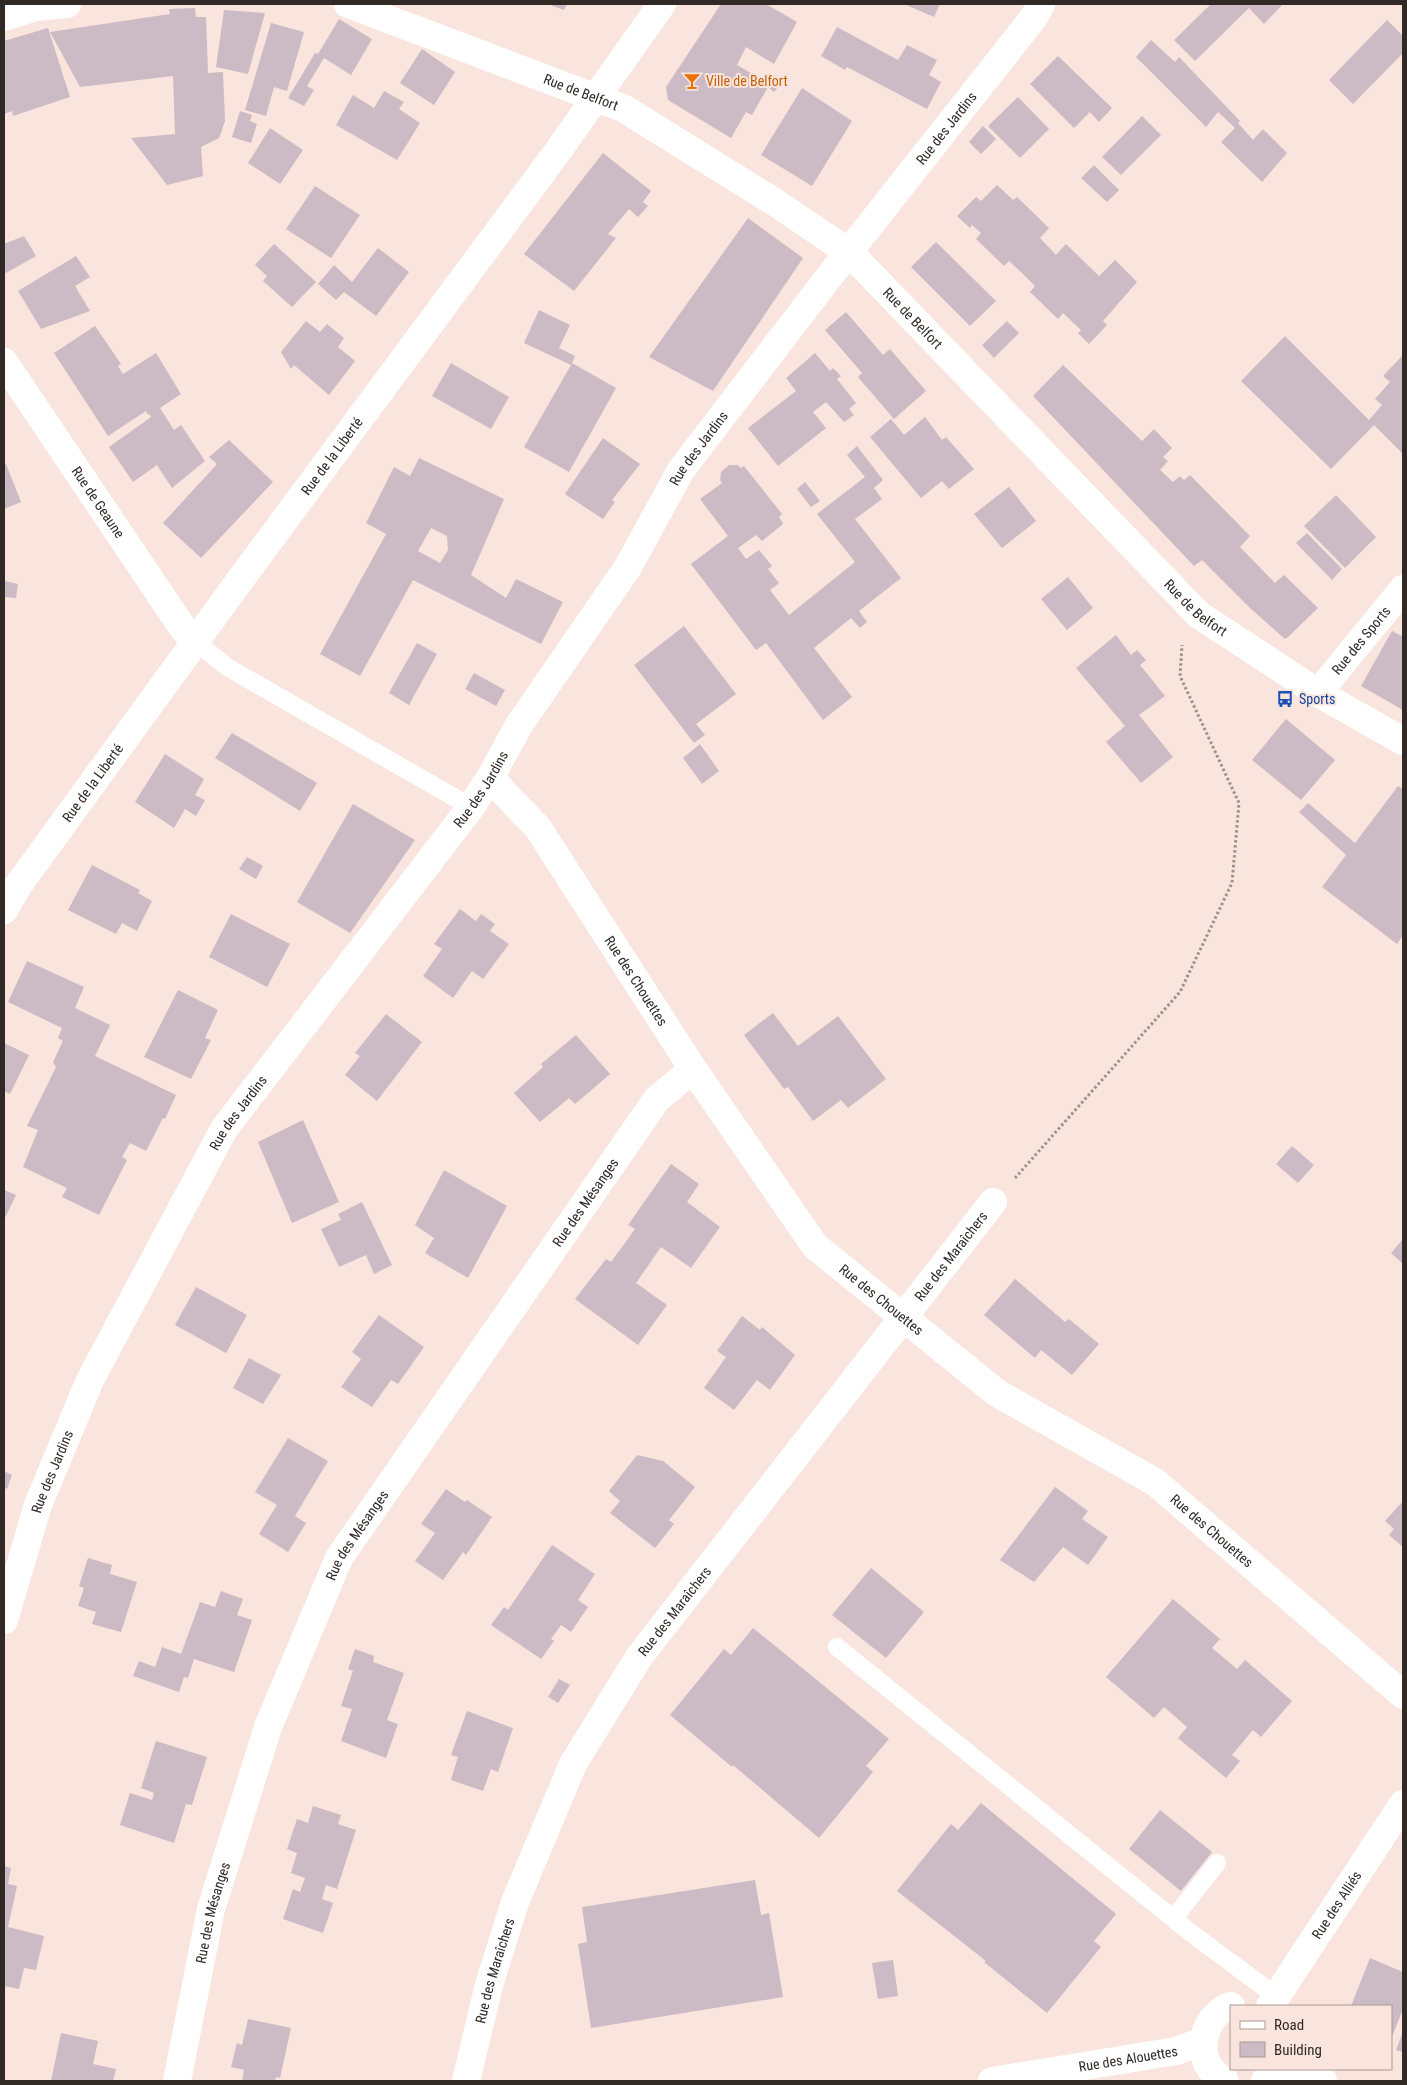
<svg xmlns="http://www.w3.org/2000/svg" width="1407" height="2085" font-family="'Roboto Condensed',sans-serif">
<style>
.building{fill:#ccbac4;fill-rule:evenodd}
.lines{fill:none;stroke-linecap:round;stroke-linejoin:round}
.path{stroke:#9e908a;stroke-width:3;stroke-dasharray:2.5 2.5;stroke-linecap:butt}
.service{stroke:#fff;stroke-width:18}
.minor{stroke:#fff;stroke-width:28}
.labels{text-anchor:middle;stroke-width:4;stroke-linejoin:round;paint-order:stroke}
.food-label{font-size:14px;fill:#c56008;stroke:#f9e5dd;text-anchor:start}
.street-label{font-size:14px;fill:#302926;stroke:#f9e5dd}
.transit-label{font-size:14px;fill:#164399;stroke:#f9e5dd;text-anchor:start}
</style>
<rect width="100%" height="100%" fill="#f9e5dd"/>
<path class="building" d="M548,4h19l-3,6z
M721,4h45l31,18 -23,42 -28,-17 -9,18 40,23 -3,4 -6,-5 -16,28 -6,-3 -15,26 -63,-38 -2,-13z
M904,4h36l-6,13z
M1211,4h72l-19,20 -15,-16 -54,53 -21,-21z
M195,8l1,9h10l2,56 15,-1 2,49 -6,17 -18,9 2,29 -36,9 -36,-47 44,-4 -2,-58 -93,11 -30,-55 120,-18 -1,-5z
M224,10l41,3 -17,61 -32,-7z
M339,19l33,20 -21,36 -27,-17 -17,28 7,4 -10,16 -16,-8 27,-45 3,1z
M1387,20l16,16v17l-50,51 -24,-24z
M271,23l33,9 -17,59 -13,-4 -8,29 -21,-6z
M837,27l61,33 9,-15 30,15 -8,15 12,7 -14,27 -80,-42 -2,3 -24,-14z
M48,28l22,69 -57,19 -1,-5 -8,3v-73z
M1151,40l24,22 4,-5 61,64 -2,2 15,17 10,-11 24,24 -25,29 -41,-40 14,-14 -17,-16 -12,15 -70,-70z
M422,49l33,23 -21,33 -34,-22z
M1058,56l54,52 -13,14 -9,-10 -16,16 -44,-44z
M802,88l50,33 -40,65 -51,-31z
M384,91l20,11 -5,7 21,14 -23,37 -61,-35 17,-30 21,13z
M1018,97l31,32 -29,29 -32,-32z
M240,111l12,4 -2,6 7,3 -6,19 -19,-6z
M1142,116l19,19 -40,40 -19,-18z
M983,126l13,13 -15,15 -12,-12z
M270,128l33,22 -23,34 -32,-21z
M603,153l48,38 -8,11 5,4 -10,11 -9,-8 -21,25 8,4 -42,53 -50,-37z
M1094,165l25,25 -12,12 -26,-24z
M997,185l16,15 4,-3 32,31 -9,10 16,17 10,-11 33,32 16,-16 22,22 -34,39 4,4 -18,19 -11,-11 3,-3 -18,-17 -5,6 -28,-27 5,-6 -13,-13 -13,-12 -5,5 -28,-27 5,-6 -9,-8 -2,3 -13,-12 19,-19 5,4z
M315,186l45,29 -29,43 -45,-29z
M748,218l55,40 -90,133 -64,-34z
M24,236l12,20 -30,17 -2,-3v-26z
M936,242l60,59 -26,25 -59,-59z
M274,244l42,38 -24,25 -29,-26 4,-5 -12,-11z
M378,248l31,24 -33,44 -32,-24 -8,8 -18,-16 16,-19 18,17z
M76,256l14,21 -15,9 15,25 -49,18 -23,-38z
M539,310l31,15 -11,23 16,8 -3,7 44,25 -47,84 -45,-25 47,-82 -47,-22z
M846,312l37,43 7,-6 36,42 -32,28 -36,-42 4,-4 -37,-43z
M306,321l14,11 7,-8 17,14 -6,9 17,14 -26,34 -35,-30 -3,4 -10,-17z
M1007,321l12,12 -25,25 -12,-13z
M95,326l26,38 -3,2 5,8 33,-21 25,41 -21,14 14,22 7,-5 24,36 -33,27 -15,-23 -24,17 -24,-35 42,-30 -2,-3 -1,1 -2,-4 -38,25 -54,-83z
M1285,336l84,84 13,-15 -7,-6 15,-17 -7,-6 20,-21v99l-29,-29 -43,44 -90,-88z
M815,353l15,18 3,-3 8,8 -4,3 19,24 -7,6 5,6 -10,7 -18,-20 -13,10 13,16 -48,38 -30,-38 48,-37 -10,-13z
M451,363l58,34 -18,32 -59,-33z
M1063,365l79,76 12,-12 18,19 -9,9 5,4 -8,9 13,12 7,-6 4,4 6,-5 60,61 -10,11 35,36 9,-8 34,33 -30,29 -3,2 -35,-31 -48,-48 -8,6 -161,-170z
M925,417l17,23 4,-3 28,32 -25,20 -7,-8 -21,17 -51,-61 21,-18 13,16z
M603,438l37,26 -28,36 3,2 -12,17 -38,-25z
M229,440l44,42 -72,76 -38,-35 54,-59 -8,-7z
M857,446l26,34 -9,8 8,11 -27,20 46,59 -42,33 8,11 -7,6 -9,-10 -37,30 38,49 -29,23 -57,-77 -10,7 -65,-86 37,-28 -28,-37 22,-16 -2,-3 1,-8 8,-7h8l4,3 3,-2 38,48 -3,3 4,7 -21,17 -6,-6 -18,13 8,11 13,-9 13,16 -4,3 11,14 -9,7 19,25 66,-53 -38,-48 48,-37 -18,-22z
M419,458l85,41 -33,76 35,23 10,-19 47,23 -22,42 -128,-64 -53,96 -40,-22 66,-120 -20,-11 28,-56 16,9zM431,528l16,8 1,14 -8,13 -22,-12z
M6,464l15,38 -17,7v-44z
M805,482l15,19 -9,6 -14,-18z
M1009,487l27,34 -34,27 -28,-34z
M1336,495l40,42 -31,31 -41,-42z
M1307,533l35,36 -10,11 -36,-37z
M1068,577l25,31 -26,22 -26,-31z
M4,581l14,3 -2,14 -12,-1z
M684,626l52,68 -40,30 9,11 -11,8 -60,-78z
M1392,631l10,5 1,-1v75l-42,-24z
M1116,635l15,20 6,-5 9,10 -6,5 25,31 -26,19 34,42 -32,26 -35,-41 19,-16 -49,-58z
M417,643l20,11 -28,51 -20,-12z
M474,673l31,17 -9,16 -31,-17z
M1286,719l49,41 -34,40 -49,-40z
M232,733l85,50 -17,28 -85,-53z
M700,744l19,27 -17,13 -19,-26z
M165,754l39,25 -9,16 10,5 -9,16 -11,-7 -11,19 -39,-26z
M1398,786l5,3v146l-6,9 -75,-57 24,-32 -47,-43 9,-9 47,40z
M353,804l62,36 -65,93 -53,-31z
M247,857l16,9 -7,13 -17,-10z
M92,865l48,25 -2,3 14,8 -15,30 -15,-8 -6,11 -48,-24z
M460,909l16,12 5,-7 14,10 -5,7 19,13 -26,35 -11,-8 -19,27 -30,-22 19,-27 -8,-5z
M231,914l59,30 -23,43 -58,-30z
M27,961l57,26 -9,21 35,17 -15,31 81,39 -11,24 -2,-1 -17,33 -16,-8 -8,14 5,3 -28,55 -37,-18 5,-9 -44,-21 15,-37 -11,-4 29,-59 -3,-5 10,-21 -5,-3 4,-10 -54,-26z
M178,990l40,20 -13,28 6,2 -20,39 -47,-22z
M773,1013l25,33 40,-30 48,63 -38,29 -7,-8 -28,21 -25,-34 -4,2 -40,-54z
M386,1014l36,28 -45,59 -32,-26 15,-19 -5,-3z
M576,1035l34,39 -35,30 -6,-6 -29,24 -26,-29 29,-26 -2,-3z
M4,1043l25,12 -19,39 -6,-3z
M303,1120l36,82 -47,21 -34,-81z
M1292,1146l22,19 -16,18 -22,-19z
M671,1164l28,20 -12,18 33,25 -29,41 -30,-21 -25,36 31,22 -29,40 -63,-46 31,-40 5,3 24,-33 -7,-4z
M444,1170l63,36 -39,72 -43,-25 9,-15 -19,-13z
M4,1190l12,5 -12,25z
M362,1202l30,63 -18,9 -8,-19 -27,12 -18,-38 20,-9 -3,-6z
M1403,1239v25l-12,-11z
M1015,1279l50,43 4,-3 30,25 -27,31 -31,-25 -6,8 -51,-43z
M196,1287l51,28 -21,38 -51,-28z
M379,1315l45,32 -26,37 -7,-4 -19,27 -31,-20 20,-28 -9,-7z
M742,1316l18,14 2,-3 33,28 -25,35 -13,-10 -23,30 -30,-22 22,-31 -9,-6z
M249,1358l32,17 -18,29 -30,-16z
M288,1438l40,23 -33,55 11,7 -18,29 -29,-18 18,-29 -22,-13z
M637,1455l26,6 32,26 -26,33 5,4 -19,24 -45,-35 10,-12 -11,-10z
M4,1471l8,4 -5,14 -3,-2z
M1055,1487l33,24 -6,8 26,18 -20,28 -25,-18 -29,35 -34,-22z
M446,1489l19,13 2,-2 25,17 -26,38 -3,-3 -20,28 -28,-19 20,-28 -14,-9z
M1403,1501v46l-14,-12 5,-6 -9,-8z
M552,1545l43,29 -17,26 10,7 -17,25 -10,-7 -10,14 3,2 -13,18 -50,-34 13,-18 4,3z
M88,1558l24,7 -2,9 27,8 -16,50 -29,-8 4,-12 -18,-6 6,-18 -5,-2z
M871,1568l53,44 -38,46 -54,-43z
M221,1591l22,8 -6,16 15,5 -18,52 -40,-13 -6,19 -4,-1 -5,15 -46,-16 6,-15 16,6 7,-20 19,7 19,-52 15,5z
M1173,1599l47,40 -8,9 25,21 8,-9 47,41 -31,36 -8,-7 -1,1 -20,24 8,6 -14,17 -48,-40 9,-11 -23,-20 -10,11 -48,-41z
M753,1628l136,111 -23,27 7,6 -54,66 -86,-73 -1,2 -62,-52 54,-66 7,6z
M355,1649l19,7 -1,6 31,11 -17,47 11,4 -12,34 -45,-17 11,-32 -11,-3 12,-35 -5,-2z
M559,1679l11,6 -12,18 -10,-6z
M467,1711l46,17 -15,44 -7,-3 -8,22 -32,-11 7,-23 -7,-2z
M156,1741l51,16 -15,48 -6,-1 -12,39 -54,-18 10,-32 22,7 2,-7 -13,-5z
M981,1803l135,111 -22,27 7,6 -54,66 -63,-51 2,-1 -89,-70 54,-67 7,6z
M313,1806l28,9 -3,9 18,6 -19,59 -11,-4 -4,14 11,4 -10,30 -40,-14 10,-30 7,3 5,-14 -14,-5 6,-20 -10,-4 10,-30 11,4z
M1160,1810l52,42 -31,39 -52,-42z
M4,1866l7,2 -3,16 9,2 -9,41 36,9 -8,34 -12,-2 -5,21 -15,-3z
M755,1880l6,35 8,-2 14,84 -192,31 -13,-84 9,-2 -5,-35z
M1370,1958l33,14v37l-12,30v-33h-40z
M893,1960l5,36 -20,3 -6,-36z
M248,2019l43,9 -11,50 -4,-1 -1,4h-33l2,-11 -13,-3 6,-24 5,2z
M1403,2032v20l-7,-2z
M61,2033l37,8 -5,23 23,5 -3,12h-62z"/>
<g class="lines">
<path class="path" d="M1015,1178l165,-186 52,-109 7,-80 -59,-127 2,-31"/>
<path class="service" d="M195,641l32,26 244,140
M837,1647l354,286 85,63
M1174,1918l43,-55"/>
<g class="minor">
<path id="s1" d="M348,4l275,104 150,93 77,52 349,362 119,78 85,48"/>
<path d="M4,17l32,-10 31,-3"/>
<path id="s2" d="M4,362l178,265 13,14"/>
<path id="s3" d="M1318,693l85,-104"/>
<path id="s4" d="M490,778l48,50 155,241 122,177 182,147 158,89 248,213"/>
<path id="s5" d="M4,910l13,-23 226,-311 315,-425 104,-147"/>
<path id="s6" d="M4,1620l34,-115 52,-125 134,-251 247,-322 19,-29 29,-53 109,-158 53,-97 151,-197 202,-256 7,-13"/>
<path id="s7" d="M1270,2006l133,-202"/>
<path d="M1295,2069l28,12"/>
<path id="s8" d="M177,2081l34,-172 57,-182 71,-169 318,-459 36,-30"/>
<path id="s9" d="M466,2081l23,-96 26,-83 58,-138 66,-107 354,-455"/>
<path id="s10" d="M992,2081l184,-30 27,-10"/>
<path d="M1225,2081c-7,-4 -13,-9 -17,-16 -11,-21 -1,-52 23,-59"/>
<path d="M1265,2081l13,-12"/>
</g>
</g>
<defs>
<g id="bar-bare" transform="scale(1.35)"><path d="M-6-5H6L.8 .8V4.5H3.5V6h-7V4.5H-.8V.8Z" fill="#e8710a" stroke="#f9e5dd" stroke-width="2.5" paint-order="stroke"/></g>
<g id="bus-bare" transform="scale(1.35)"><path d="M-5-6H5V4H4V6H2V4H-2V6H-4V4H-5ZM-3.5-4V0h7V-4ZM-3.5 1.2v1.5H-2V1.2ZM2 1.2v1.5H3.5V1.2Z" fill="#1a4fb4" stroke="#f9e5dd" stroke-width="2.5" paint-order="stroke"/></g>
</defs>
<g fill-rule="evenodd">
<use href="#bar-bare" x="692" y="81"/>
<use href="#bus-bare" x="1285" y="699"/>
</g>
<g class="labels">
<g class="food-label">
<text x="706" y="86">Ville de Belfort</text>
</g>
<g class="street-label">
<text dy="5" stroke="none"><textPath href="#s1" startOffset="249">Rue de Belfort</textPath></text>
<text dy="5" stroke="none"><textPath href="#s6" startOffset="1776">Rue des Jardins</textPath></text>
<text dy="5" stroke="none"><textPath href="#s1" startOffset="654">Rue de Belfort</textPath></text>
<text dy="5" stroke="none"><textPath href="#s6" startOffset="1371">Rue des Jardins</textPath></text>
<text dy="5" stroke="none"><textPath href="#s5" startOffset="560">Rue de la Liberté</textPath></text>
<text dy="5" stroke="none"><textPath href="#s2" startOffset="169">Rue de Geaune</textPath></text>
<text dy="5" stroke="none"><textPath href="#s1" startOffset="1059">Rue de Belfort</textPath></text>
<text dy="5" stroke="none"><textPath href="#s3" startOffset="68">Rue des Sports</textPath></text>
<text dy="5" stroke="none"><textPath href="#s5" startOffset="155">Rue de la Liberté</textPath></text>
<text dy="5" stroke="none"><textPath href="#s6" startOffset="966">Rue des Jardins</textPath></text>
<text dy="5" stroke="none"><textPath href="#s4" startOffset="251">Rue des Chouettes</textPath></text>
<text dy="5" stroke="none"><textPath href="#s6" startOffset="561">Rue des Jardins</textPath></text>
<text dy="5" stroke="none"><textPath href="#s8" startOffset="982">Rue des Mésanges</textPath></text>
<text dy="5" stroke="none"><textPath href="#s9" startOffset="969">Rue des Maraîchers</textPath></text>
<text dy="5" stroke="none"><textPath href="#s4" startOffset="656">Rue des Chouettes</textPath></text>
<text dy="5" stroke="none"><textPath href="#s6" startOffset="156">Rue des Jardins</textPath></text>
<text dy="5" stroke="none"><textPath href="#s4" startOffset="1061">Rue des Chouettes</textPath></text>
<text dy="5" stroke="none"><textPath href="#s8" startOffset="578">Rue des Mésanges</textPath></text>
<text dy="5" stroke="none"><textPath href="#s9" startOffset="519">Rue des Maraîchers</textPath></text>
<text dy="5" stroke="none"><textPath href="#s7" startOffset="121">Rue des Alliés</textPath></text>
<text dy="5" stroke="none"><textPath href="#s8" startOffset="172">Rue des Mésanges</textPath></text>
<text dy="5" stroke="none"><textPath href="#s9" startOffset="114">Rue des Maraîchers</textPath></text>
<text dy="5" stroke="none"><textPath href="#s10" startOffset="138">Rue des Alouettes</textPath></text>
</g>
<g class="transit-label">
<text x="1299" y="704">Sports</text>
</g>
</g>
<rect width="1407" height="2085" fill="none" stroke="#302926" stroke-width="10"/>
<rect x="1230" y="2005" width="162" height="65" fill="#f9e5dd" stroke="#a99a94"/>
<rect x="1240" y="2021" width="25" height="8" fill="#ffffff" stroke="#a99a94"/>
<text x="1274" y="2030" font-size="15" fill="#302926">Road</text>
<rect x="1240" y="2042" width="25" height="15" fill="#ccbac4" stroke="#a99a94"/>
<text x="1274" y="2055" font-size="15" fill="#302926">Building</text>
</svg>
